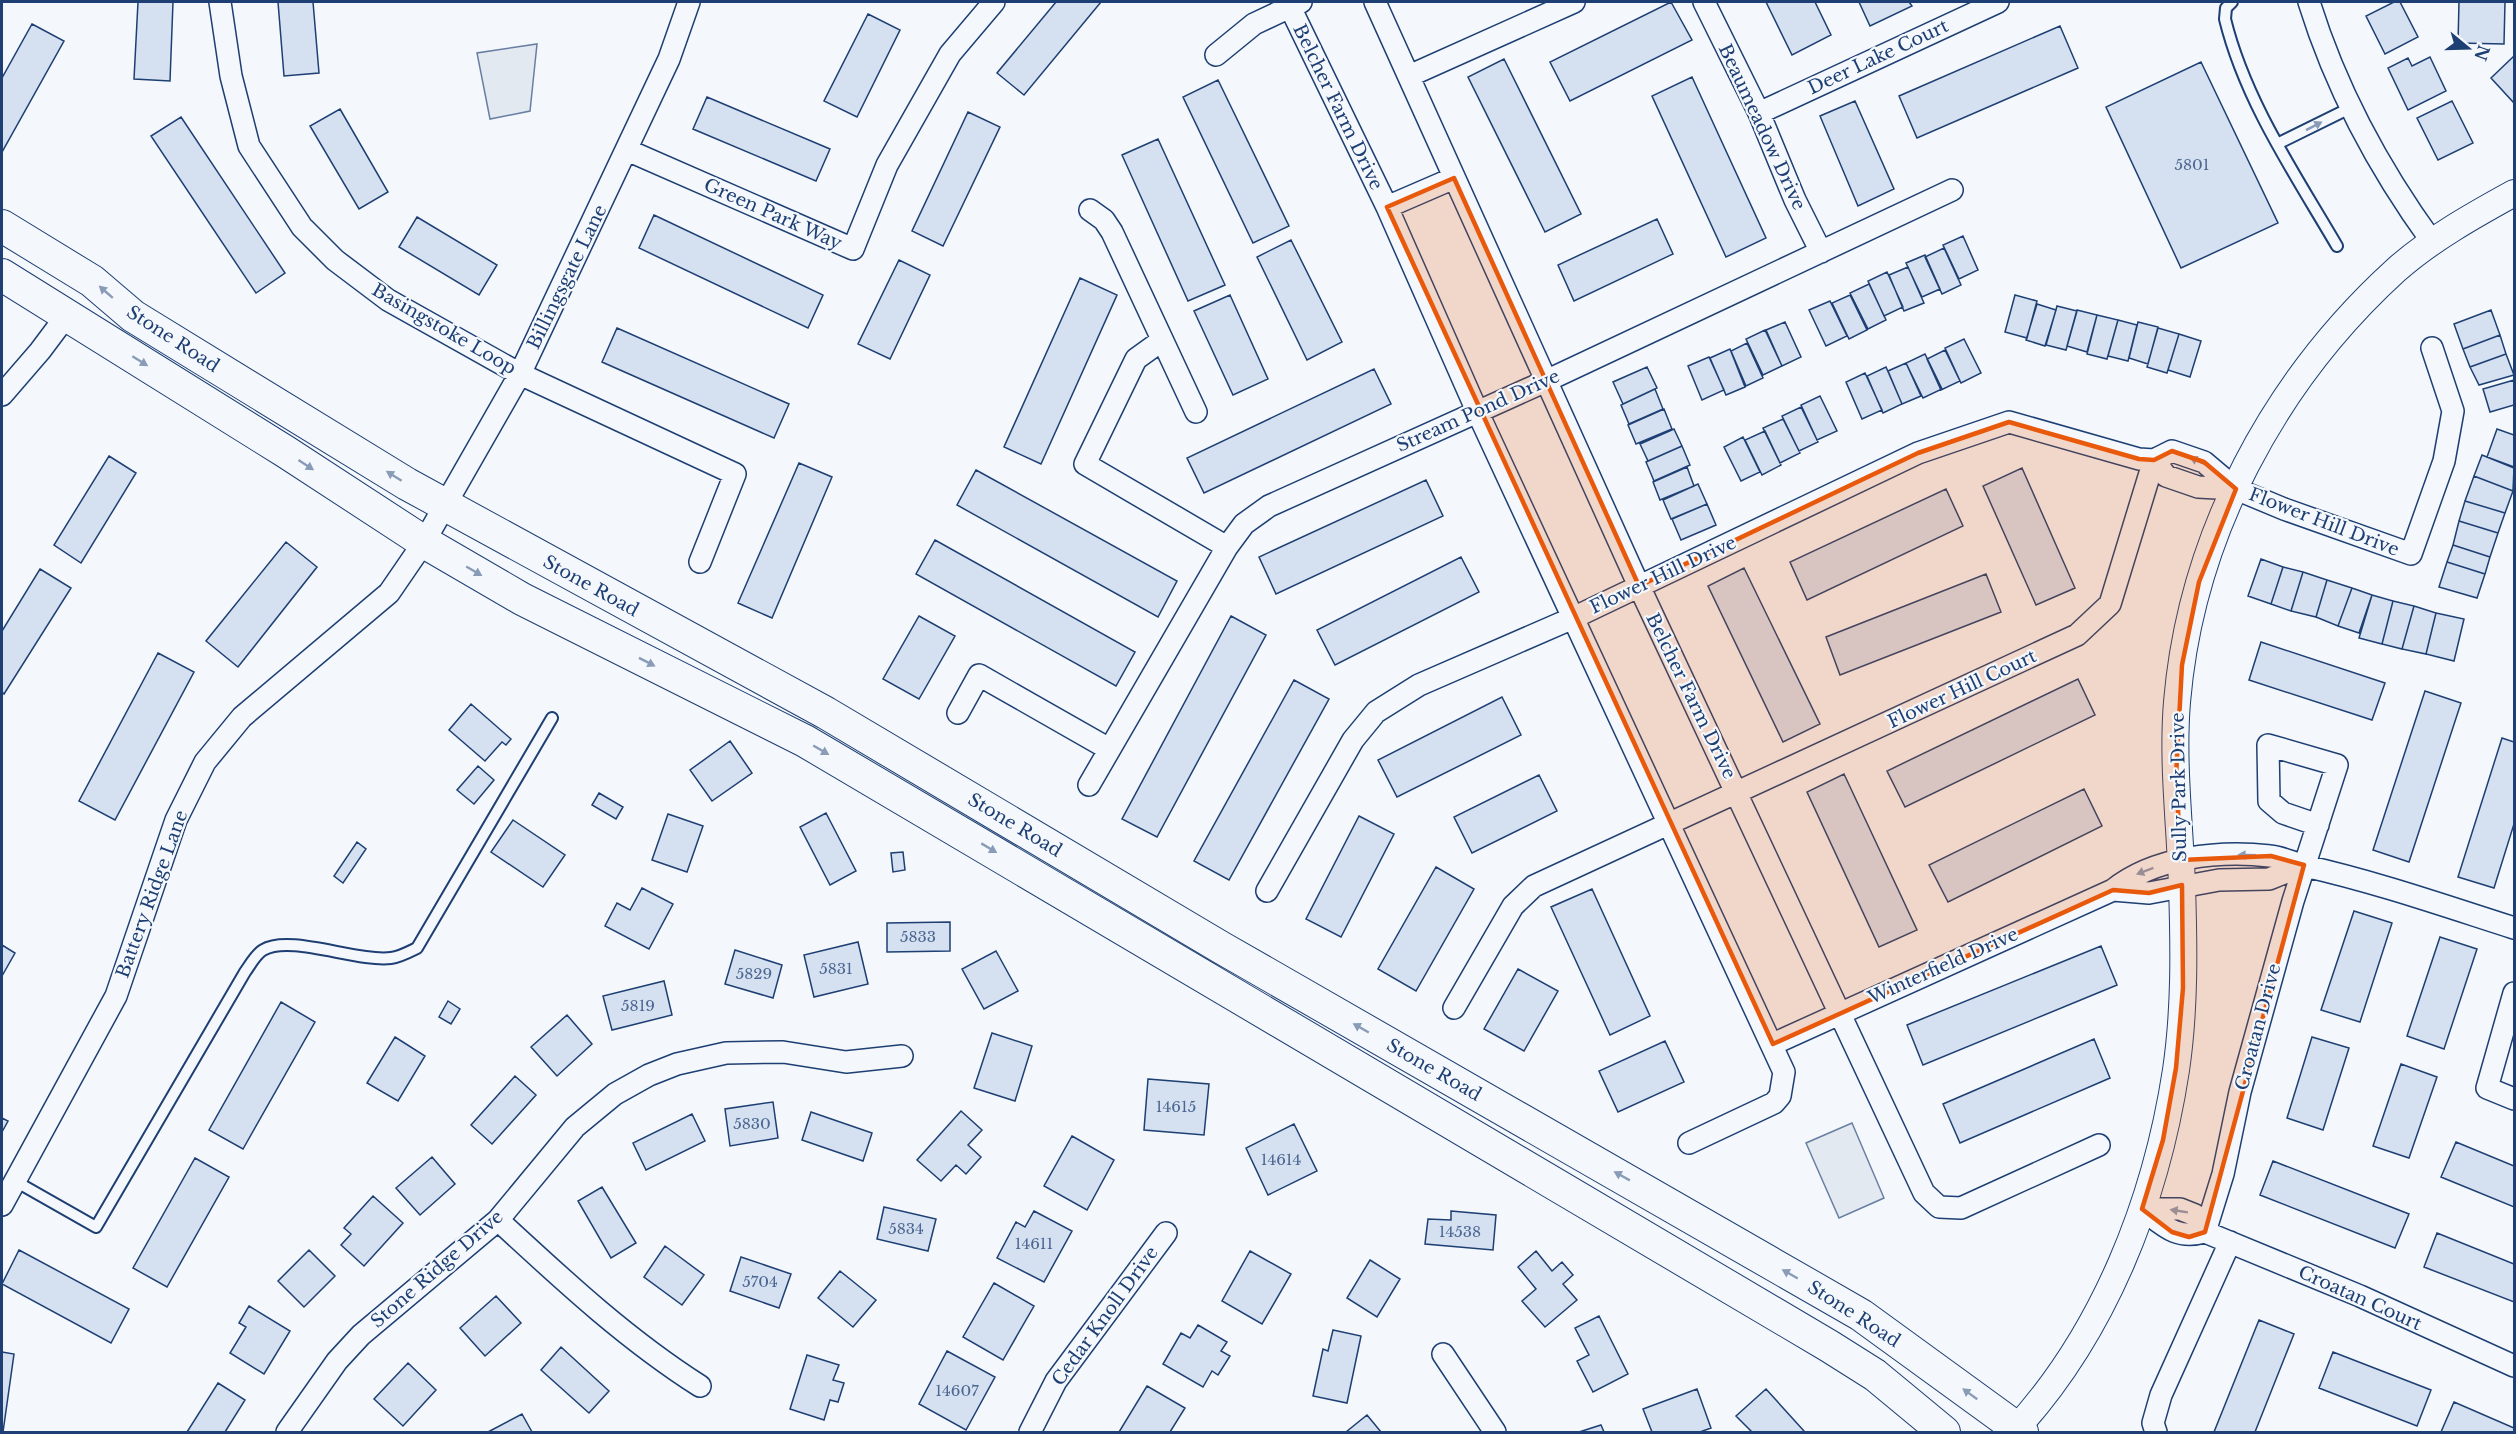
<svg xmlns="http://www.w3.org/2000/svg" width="2516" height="1434" font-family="'Libre Baskerville',serif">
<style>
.green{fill:#e3e9f0;stroke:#687fa3;stroke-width:1.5}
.building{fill:#d5e0f0;stroke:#1d3f73;stroke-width:1.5}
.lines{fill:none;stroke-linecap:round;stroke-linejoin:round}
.service-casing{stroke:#1d3f73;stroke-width:14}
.minor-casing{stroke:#1d3f73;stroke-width:24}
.tertiary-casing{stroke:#1d3f73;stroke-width:28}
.primary-casing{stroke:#1d3f73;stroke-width:34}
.service{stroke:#f4f7fb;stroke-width:10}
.minor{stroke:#f4f7fb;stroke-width:21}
.tertiary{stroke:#f4f7fb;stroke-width:26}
.primary{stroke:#f4f7fb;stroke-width:32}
.oneway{fill:#889bb7}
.marked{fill:#e8590c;fill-opacity:0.2;stroke:#e8590c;stroke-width:4.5;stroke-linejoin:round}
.labels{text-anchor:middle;stroke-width:4.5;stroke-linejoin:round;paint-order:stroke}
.number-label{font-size:15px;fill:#4b6792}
.street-label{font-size:18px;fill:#1d3f73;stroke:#f4f7fb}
</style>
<rect width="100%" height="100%" fill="#f4f7fb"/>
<path class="green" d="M537,44l-7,67 -40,8 -13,-66z
M1852,1123l32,75 -45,20 -33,-75z"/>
<path class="building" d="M138,2h35l-3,79 -36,-2z
M278,2h35l6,71 -35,3z
M1056,2h45l-77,93 -27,-22z
M1671,2l21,38 -122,61 -20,-39z
M1766,2h49l16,33 -39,20z
M1859,2h50l3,4 -42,20z
M2394,2h6l18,35 -33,17 -19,-38z
M2459,2h46l-1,42 -46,-1z
M868,14l32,16 -43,87 -33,-16z
M32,24l32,17 -62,111v-74z
M2060,26l18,42 -161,70 -18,-42z
M2514,56v47l-23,-25z
M2430,57l16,34 -38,19 -20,-42 20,-10 4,8z
M1504,59l77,155 -36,18 -77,-155z
M2201,62l77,161 -97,45 -75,-161z
M1692,77l74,161 -40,19 -74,-161z
M1218,80l71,146 -36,17 -70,-146z
M707,97l123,52 -14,32 -123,-52z
M1855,101l39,88 -36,17 -38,-90z
M2452,101l21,42 -35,17 -21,-42z
M340,109l48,83 -29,17 -49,-83z
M968,112l32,15 -57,119 -31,-15z
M181,117l104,156 -29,20 -105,-157z
M1158,139l67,146 -37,16 -66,-146z
M654,215l169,80 -15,33 -169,-80z
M417,217l80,48 -18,30 -80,-48z
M1657,219l16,35 -99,47 -16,-36z
M1963,236l15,34 -19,9 -16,-34z
M1291,240l51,102 -35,18 -50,-103z
M1944,248l17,37 -19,9 -17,-37z
M1925,255l15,34 -18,8 -16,-34z
M899,260l31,15 -40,84 -32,-15z
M1908,267l16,36 -20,8 -15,-36z
M1887,272l16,35 -19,9 -16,-35z
M1080,278l37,17 -76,169 -37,-17z
M1869,284l17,36 -18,9 -18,-36z
M1230,295l38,84 -35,16 -39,-84z
M1850,295l17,35 -18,9 -17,-36z
M2015,295l22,6 -10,37 -22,-6z
M1830,301l17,35 -21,10 -17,-36z
M2037,304l19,6 -11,36 -19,-6z
M2057,306l20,5 -11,39 -20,-5z
M2077,310l20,5 -10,37 -20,-6z
M2491,310l9,25 -37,14 -9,-25z
M2097,315l21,5 -11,39 -20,-5z
M2118,320l19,5 -9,36 -20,-5z
M1785,322l16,35 -19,9 -16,-36z
M2138,322l20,5 -10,37 -19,-6z
M617,328l172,76 -15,34 -172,-76z
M2158,328l21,6 -12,39 -20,-6z
M1765,330l17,36 -19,9 -17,-36z
M2179,334l22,7 -11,36 -22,-7z
M2500,335l6,19 -36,13 -7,-18z
M1964,339l17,34 -20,10 -16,-35z
M1747,343l16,35 -17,8 -15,-35z
M1730,349l15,38 -19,8 -16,-37z
M1945,350l15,31 -19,9 -14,-31z
M1925,354l17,35 -19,9 -17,-35z
M2506,354l8,21 -35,10 -9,-18z
M1709,357l15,33 -22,10 -14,-34z
M1906,363l15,33 -19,8 -14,-33z
M1647,367l10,21 -34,16 -10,-22z
M1886,367l16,37 -19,9 -16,-37z
M1374,369l17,35 -187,89 -17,-35z
M1865,373l17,37 -20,9 -16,-37z
M2514,380v25l-24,7 -7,-23z
M1655,389l8,20 -34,15 -8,-19z
M1820,396l17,35 -20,9 -16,-35z
M1801,407l17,35 -19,9 -17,-35z
M1664,409l8,20 -36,15 -8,-19z
M1783,419l17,34 -20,10 -17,-35z
M1674,429l8,17 -34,15 -8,-17z
M2497,429l17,6v32l-27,-10z
M1765,431l16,34 -19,10 -17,-35z
M1743,437l17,35 -19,9 -17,-34z
M1682,446l8,19 -36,16 -8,-19z
M2482,455l32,13 -1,23 -39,-15z
M109,456l27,17 -55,90 -27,-18z
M799,463l33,14 -60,141 -34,-15z
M1687,467l7,19 -34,14 -7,-18z
M2022,468l53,120 -39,17 -53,-119z
M976,470l201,111 -19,36 -201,-112z
M2474,476l39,15 -8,22 -40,-12z
M1426,480l17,36 -167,78 -17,-37z
M1698,484l9,20 -36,15 -8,-19z
M1946,489l17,37 -156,74 -17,-38z
M2465,501l40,12 -7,20 -39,-12z
M1707,504l9,21 -35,15 -9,-21z
M2459,521l39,12 -8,24 -37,-12z
M935,540l200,112 -19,34 -200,-112z
M286,542l31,25 -79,100 -32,-26z
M2453,545l37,12 -5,17 -38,-12z
M1461,557l18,35 -144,73 -18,-35z
M2261,559l22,8 -12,37 -23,-8z
M2447,562l38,12 -8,24 -38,-11z
M2283,567l20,5 -12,39 -20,-7z
M1744,568l76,156 -37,18 -75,-156z
M40,569l31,19 -67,106 -2,-2v-61z
M2303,572l24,8 -11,37 -25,-6z
M1986,574l15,38 -161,63 -14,-38z
M2327,580l25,8 -14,38 -22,-9z
M2352,588l20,7 -13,38 -21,-7z
M2372,595l21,6 -11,43 -23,-6z
M2393,601l21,5 -12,43 -20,-5z
M2414,606l22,7 -10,41 -24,-5z
M2436,613l28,6 -10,42 -28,-7z
M919,616l36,20 -36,63 -36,-20z
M1231,616l35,19 -109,202 -35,-18z
M2261,642l124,41 -13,37 -123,-40z
M158,653l36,19 -79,148 -36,-19z
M2078,679l17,36 -190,92 -18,-36z
M1294,680l35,19 -100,181 -35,-19z
M2425,691l36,12 -52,159 -36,-12z
M1502,697l19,38 -124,62 -19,-37z
M471,704l40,35 -5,6 -4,-3 -17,19 -36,-31z
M2502,738l12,4v82l-20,64 -36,-11z
M730,741l22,32 -40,28 -22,-31z
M478,766l16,14 -20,24 -17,-14z
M1844,774l73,156 -38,17 -72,-155z
M1539,775l18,36 -85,42 -18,-36z
M2084,789l18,37 -154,76 -19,-37z
M599,793l24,14 -7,12 -24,-14z
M826,813l30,58 -26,14 -30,-58z
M668,814l35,12 -16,46 -35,-12z
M1359,816l35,18 -53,103 -35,-18z
M513,820l52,35 -22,32 -52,-35z
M357,842l9,7 -23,34 -9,-7z
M903,852l2,18 -12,2 -2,-19z
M1436,867l38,22 -58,102 -38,-22z
M642,888l31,16 -24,45 -44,-23 12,-23 13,7z
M1592,889l58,127 -40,19 -59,-128z
M2354,911l38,12 -32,99 -39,-12z
M950,922v29l-63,1v-29z
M2440,937l37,12 -33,100 -37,-13z
M858,942l10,42 -54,13 -10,-42z
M2,945l13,8 -13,23z
M2101,946l16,39 -194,80 -16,-40z
M735,950l47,15 -9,33 -48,-14z
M996,951l22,40 -34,18 -22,-40z
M1518,969l40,22 -34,60 -40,-22z
M664,981l8,34 -60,15 -9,-34z
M448,1001l12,8 -9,15 -12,-7z
M281,1002l34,20 -72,127 -34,-19z
M567,1015l25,29 -35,32 -26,-29z
M992,1033l40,13 -17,55 -41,-13z
M395,1037l30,19 -27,45 -31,-18z
M2312,1037l37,11 -26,82 -36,-12z
M2094,1039l16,39 -150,65 -17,-39z
M1665,1041l19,41 -66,30 -19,-41z
M2401,1064l36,13 -28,81 -36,-12z
M515,1076l21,19 -44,49 -21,-19z
M1148,1079l61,5 -5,51 -60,-5z
M773,1102l5,36 -48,8 -5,-37z
M961,1111l21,19 -14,15 13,12 -15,17 -10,-9 -15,16 -24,-21z
M811,1112l61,21 -9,28 -61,-21z
M692,1114l13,27 -59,29 -13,-27z
M2,1118l6,3 -6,11z
M1294,1124l23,47 -49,24 -22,-47z
M1072,1136l42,24 -27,50 -43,-24z
M2456,1142l58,24v41l-73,-30z
M432,1157l23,27 -35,31 -24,-27z
M195,1158l34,19 -62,110 -34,-19z
M2273,1161l136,53 -14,34 -135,-53z
M602,1187l34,56 -25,15 -33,-57z
M373,1196l30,27 -39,43 -23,-21 10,-11 -7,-6z
M884,1207l52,12 -8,32 -51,-12z
M1034,1211l38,20 -28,51 -47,-24 19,-36 9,5z
M1451,1211l45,4 -3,35 -68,-6 3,-25 23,1z
M2437,1233l77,31v38l-90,-35z
M665,1246l39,29 -22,30 -38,-28z
M19,1250l110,59 -18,34 -109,-59z
M309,1250l26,26 -31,31 -26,-26z
M1250,1251l41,23 -29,50 -40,-23z
M1536,1251l16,20 10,-9 11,13 -10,9 14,16 -32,27 -23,-26 14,-12 -18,-22z
M741,1257l50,17 -12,34 -49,-17z
M1370,1260l30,19 -23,38 -30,-19z
M840,1271l36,29 -23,27 -35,-29z
M994,1283l40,23 -31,54 -40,-23z
M496,1296l25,27 -36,33 -25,-28z
M249,1306l41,25 -26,43 -34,-21 16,-26 -7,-4z
M1599,1316l29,58 -35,18 -16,-31 12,-6 -14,-27z
M2259,1320l35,14 -39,98h-41z
M1198,1325l29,17 -6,9 9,5 -12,19 -6,-4 -9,16 -40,-23 18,-31 9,5z
M1333,1330l28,6 -14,67 -34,-7 10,-47 5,2z
M561,1347l48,44 -20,22 -48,-43z
M947,1351l48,26 -29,53 -47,-26z
M2,1352l12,2 -11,78h-1z
M2333,1352l98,38 -14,36 -98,-38z
M807,1355l32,10 -6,15 11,3 -6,19 -8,-2 -6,20 -34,-11z
M408,1363l28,27 -33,36 -29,-27z
M218,1383l27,17 -20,32h-38z
M1147,1386l38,22 -15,24h-51z
M1697,1389l14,39 -11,4h-48l-9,-23z
M1766,1389l38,42 -2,1h-50l-16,-16z
M2454,1402l60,26v4h-73z
M522,1414l10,18h-44z
M1367,1415l14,17h-35z
M1601,1425l3,7h-25z"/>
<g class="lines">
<g class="service-casing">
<path id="service" d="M2232,2l-6,6 -1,11c20,82 70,155 112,227
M2277,144l73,-36
M15,1181l81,46 149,-255c5,-7 11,-18 18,-22 27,-16 93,12 128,8 9,-1 18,-6 26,-10l135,-230"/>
</g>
<g class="minor-casing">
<path id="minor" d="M220,2l11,74 18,70 53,81 33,33 53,40 132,74 215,100 -35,88
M1301,2l-11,5 97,200 90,204 307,661 -4,24 -6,7 -85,40
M1375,2l264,584 285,607 15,14 22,1 138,-63
M1704,2l55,111 36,87 26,52
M2309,2c27,87 70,167 124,241
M1216,55l38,-31 36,-17
M1409,76l165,-74
M1759,113l239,-111
M627,150l226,99 34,-84 63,-111 44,-52
M1387,207l67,-29
M1090,210l14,10 8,12 84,180
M1161,341l-25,18 -51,105 142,83
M2,395l38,-44 27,-36
M2154,460l12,16 32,11 38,2
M958,713l21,-38 130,74
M1089,785l138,-238 17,-23 25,-18 277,-125 406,-191
M2113,890l36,3 70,-13 50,-1 35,-14
M1267,891l86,-151 23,-28 43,-27 154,-67 345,-165 91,-31 130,37 15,1 18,-9 32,11 32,27 48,20 127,45 33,-93 9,-50 -21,-63
M2514,993l-27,95 27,11
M1454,1008l59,-102 21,-20 543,-251 33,-31 44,-144
M1773,1044l340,-154c41,-33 106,-40 157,-34 12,1 23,7 35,10 71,16 140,40 209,62
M2,1205l114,-209 60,-176 29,-58 37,-45 147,-124 35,-51 96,-168 149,-315 20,-57
M2142,1209c22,17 34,31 63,23l155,64 154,70
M2142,1209h38l15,6 10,17
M498,1220c65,60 128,119 202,166
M2205,1232l18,-58 17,-82 53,-191 44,-136 -69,-20 1,56 14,12 35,12
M1443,1354l52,78
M287,1432l50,-71 24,-26 137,-115 77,-93 40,-33 34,-19 28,-11 49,-11 57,-1 63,10 56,-6
M1030,1432l26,-51 110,-148
M2156,1432l-3,-9 8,-28 69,-153"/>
</g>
<g class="tertiary-casing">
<path id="tertiary" d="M2013,1432c91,-98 143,-231 163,-362 9,-61 8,-123 6,-184 -2,-61 -10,-123 -5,-184 14,-166 97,-321 219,-432 35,-31 78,-55 118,-77"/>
</g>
<g class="primary-casing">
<path id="primary" d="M2,226l90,55 41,35 274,168 419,229 396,235 639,367 161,117
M2,275l284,177 138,90 98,57 283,142 1024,605 46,29 69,57"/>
</g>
<use href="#service" class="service"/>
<use href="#minor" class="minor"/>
<use href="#tertiary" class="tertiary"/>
<use href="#primary" class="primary"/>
</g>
<defs><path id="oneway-solid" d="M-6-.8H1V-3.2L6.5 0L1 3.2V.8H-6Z" transform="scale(1.5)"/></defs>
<g class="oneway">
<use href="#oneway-solid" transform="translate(2314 126) rotate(-27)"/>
<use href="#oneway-solid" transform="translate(106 292) rotate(-139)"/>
<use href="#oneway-solid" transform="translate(140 361) rotate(32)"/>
<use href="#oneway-solid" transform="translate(2198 461) rotate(-156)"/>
<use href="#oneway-solid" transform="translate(306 465) rotate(33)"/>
<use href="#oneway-solid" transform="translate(394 476) rotate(-148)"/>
<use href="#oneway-solid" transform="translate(474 571) rotate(30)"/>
<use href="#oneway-solid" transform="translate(647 662) rotate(27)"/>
<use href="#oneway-solid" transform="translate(821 750) rotate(30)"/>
<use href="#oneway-solid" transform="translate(989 848) rotate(31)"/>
<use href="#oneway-solid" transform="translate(2247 855) rotate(-179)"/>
<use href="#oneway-solid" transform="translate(2145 871) rotate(159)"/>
<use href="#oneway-solid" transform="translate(1361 1028) rotate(-150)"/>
<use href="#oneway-solid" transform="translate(1622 1176) rotate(-151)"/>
<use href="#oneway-solid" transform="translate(2179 1211) rotate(-171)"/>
<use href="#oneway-solid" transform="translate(1790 1274) rotate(-150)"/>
<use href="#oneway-solid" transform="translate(1970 1394) rotate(-144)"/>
</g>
<path class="marked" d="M1454,178l185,408 279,-133 91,-31 130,37 15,1 18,-9 32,11 32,27 -37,93 -17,83 -6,112 5,83 90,-4 33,9 -99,367 -16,5 -17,-5 -30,-23 21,-69 13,-72 7,-80 -1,-103 -33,8 -36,-3 -340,154 -386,-837z"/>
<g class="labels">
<g class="number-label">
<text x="2192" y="170">5801</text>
<text x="918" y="942">5833</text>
<text x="836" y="974">5831</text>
<text x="754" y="979">5829</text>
<text x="638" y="1011">5819</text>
<text x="1176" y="1112">14615</text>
<text x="752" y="1129">5830</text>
<text x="1281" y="1165">14614</text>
<text x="906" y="1234">5834</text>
<text x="1460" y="1237">14538</text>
<text x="1034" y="1249">14611</text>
<text x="760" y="1287">5704</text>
<text x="957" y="1396">14607</text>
</g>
<g class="street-label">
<text transform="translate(1878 57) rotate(-25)" y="6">Deer Lake Court</text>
<text transform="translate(1338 107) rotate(64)" y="6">Belcher Farm Drive</text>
<text transform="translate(1762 127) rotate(65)" y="6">Beaumeadow Drive</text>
<text transform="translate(773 214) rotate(24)" y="6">Green Park Way</text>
<text transform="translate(567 277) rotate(-64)" y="6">Billingsgate Lane</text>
<text transform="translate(444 329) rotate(30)" y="6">Basingstoke Loop</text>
<text transform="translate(173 339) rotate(33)" y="6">Stone Road</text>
<text transform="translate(1478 411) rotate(-24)" y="6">Stream Pond Drive</text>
<text transform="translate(2324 522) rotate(21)" y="6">Flower Hill Drive</text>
<text transform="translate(1663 575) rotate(-25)" y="6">Flower Hill Drive</text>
<text transform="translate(591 586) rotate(29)" y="6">Stone Road</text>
<text transform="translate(1962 689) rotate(-25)" y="6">Flower Hill Court</text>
<text transform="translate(1691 696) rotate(64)" y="6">Belcher Farm Drive</text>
<text transform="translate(2179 787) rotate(-91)" y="6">Sully Park Drive</text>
<text transform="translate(1015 825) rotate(31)" y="6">Stone Road</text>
<text transform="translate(152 894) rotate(-70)" y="6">Battery Ridge Lane</text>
<text transform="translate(1943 966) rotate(-24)" y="6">Winterfield Drive</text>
<text transform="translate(2258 1027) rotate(-75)" y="6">Croatan Drive</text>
<text transform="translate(1434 1070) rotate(30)" y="6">Stone Road</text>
<text transform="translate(437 1269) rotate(-41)" y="6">Stone Ridge Drive</text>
<text transform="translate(2360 1298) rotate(24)" y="6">Croatan Court</text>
<text transform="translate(1854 1314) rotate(33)" y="6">Stone Road</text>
<text transform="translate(1105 1316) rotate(-54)" y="6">Cedar Knoll Drive</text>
</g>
</g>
<rect width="2516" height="1434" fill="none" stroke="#1d3f73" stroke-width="6"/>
<g transform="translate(2468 48) rotate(109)" stroke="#f4f7fb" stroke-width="4.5" paint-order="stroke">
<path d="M0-4.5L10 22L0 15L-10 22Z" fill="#1d3f73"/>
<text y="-9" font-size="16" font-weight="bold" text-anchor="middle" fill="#1d3f73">N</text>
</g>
</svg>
